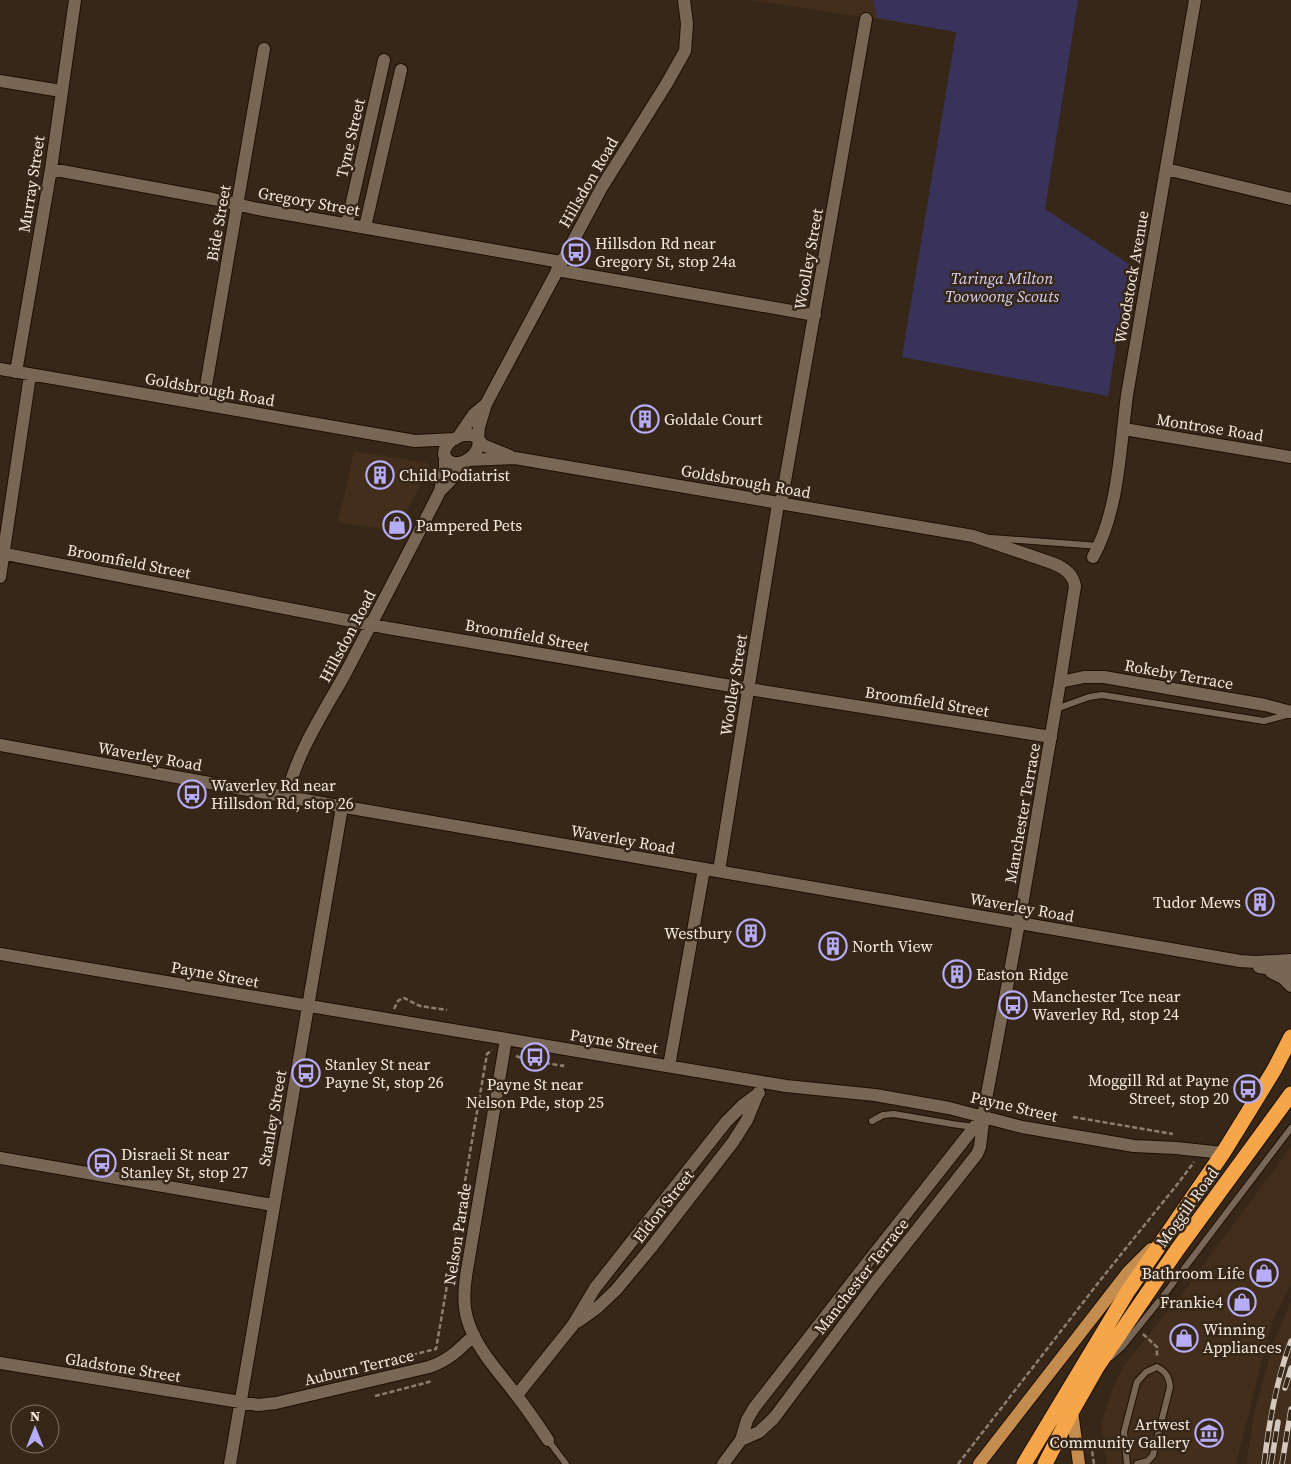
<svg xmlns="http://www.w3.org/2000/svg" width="1291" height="1464" font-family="'Source Serif 4',serif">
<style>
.built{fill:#422e1a}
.green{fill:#39335b}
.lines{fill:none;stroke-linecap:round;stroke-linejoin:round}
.lane-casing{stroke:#1d0f03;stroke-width:8}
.street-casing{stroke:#1d0f03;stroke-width:14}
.secondary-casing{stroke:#1d0f03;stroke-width:14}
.primary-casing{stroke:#1d0f03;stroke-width:14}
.highway-casing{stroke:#1d0f03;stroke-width:17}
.path{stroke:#8c7f72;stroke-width:2.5;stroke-dasharray:5 2.5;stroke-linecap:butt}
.lane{stroke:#796756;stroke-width:6}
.street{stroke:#796756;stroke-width:12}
.secondary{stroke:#796756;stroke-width:12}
.primary{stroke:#c48c4e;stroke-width:12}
.highway{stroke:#f6a549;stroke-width:15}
.rail-casing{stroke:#d3c9be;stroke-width:5.5}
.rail{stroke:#362718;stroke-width:4;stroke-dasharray:11;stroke-linecap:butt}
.labels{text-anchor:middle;stroke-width:5;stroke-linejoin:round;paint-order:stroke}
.street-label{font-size:16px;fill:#f4eae0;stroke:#362718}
.poi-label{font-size:16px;fill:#f4eae0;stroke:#362718;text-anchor:start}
.park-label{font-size:16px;font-style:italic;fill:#d6d2f9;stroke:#362718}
</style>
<rect width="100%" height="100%" fill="#362718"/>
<path class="built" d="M748,0h214l-6,31z
M354,451l74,12 2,4 -34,64 -59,-9 5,-17z
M1291,1147v137l-19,38 -36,142h-129l-6,-40 11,-34 11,-23 64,-80z
M1291,1301v163h-45l9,-55 18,-64z"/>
<path class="green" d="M873,0h205l-33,209 84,55 -21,132 -206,-39 54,-325 -79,-14z"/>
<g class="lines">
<g class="lane-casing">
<path id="lane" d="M991,538l108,8
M1056,709l33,-12 13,-2 162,26 26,-7
M872,1121l11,-6 11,-1 58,10 22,3
M1111,1357l11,-10 42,-52 127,-167
M548,1440l18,24
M1127,1464l-3,-32 13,-50 9,-10 11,-5c9,5 12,10 13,20l-17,68 -5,6 -11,3"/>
</g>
<g class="street-casing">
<path id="street" d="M0,81l61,10
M51,169l162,30 45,10 303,53
M1166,169l125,30
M347,224l37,-164
M365,227l36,-157
M557,270l258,45
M0,369l415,72 40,-2
M16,372l35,-203 24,-169
M203,403l61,-354
M1124,429l167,28
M463,435h10l5,4c5,17 -25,35 -34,16 0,-11 10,-17 19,-20z
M459,436l15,-22 12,-10
M478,439l1,-12 7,-23 116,-217 65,-104 18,-32 2,-27 -3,-24
M479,440l4,5 27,11
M467,460l48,-2 458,78 79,27c11,4 21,10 23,23l-15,96
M440,491l14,-14 11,-16
M781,504l85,-485
M0,553l388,75 361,61 302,48
M1093,557c26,-47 27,-109 34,-162l68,-395
M0,577l30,-202
M287,797c8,-42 37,-85 58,-123 32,-61 64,-122 95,-183l5,-22v-13
M719,871l59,-367
M0,954l786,132 89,9 74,13 73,19 112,19 42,2 47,5
M506,1039l-40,237c-2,14 -3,28 1,42 8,30 32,54 50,78 11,14 21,29 31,44
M669,1066l35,-197
M0,1158l273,47
M577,1322l21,-15 18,-17 34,-41 83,-107 14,-22 11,-27
M0,1363l240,39 18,3 18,-2 153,-36c19,-6 31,-18 45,-32
M517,1395l56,-70 22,-37 131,-166 17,-17 16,-12
M741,1440l18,-8 15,-14 101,-135 102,-129 3,-7 5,-42 34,-182
M230,1464l112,-657
M723,1464l18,-24 6,-20 7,-12 106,-136 123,-156"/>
</g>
<g class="secondary-casing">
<path id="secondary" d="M0,745l287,52 953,164 16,1 35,-2
M1019,923l41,-241 24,-5h20l161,28 26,7
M1259,967l32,5
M1271,972l12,6 8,8"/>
</g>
<g class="primary-casing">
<path id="primary" d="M1072,1411l7,53
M979,1464l149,-192 23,-23"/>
</g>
<g class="highway-casing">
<path id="highway" d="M1024,1464l104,-173 95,-138 21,-34 30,-49 17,-33
M1045,1464l27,-53 25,-44 80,-117 114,-156"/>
</g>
<path class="path" d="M394,1009l4,-8 3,-2 3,-1 16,8 27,4
M516,1056l8,3 39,7v-4
M1073,1117l100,17
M1143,1334l14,13v11
M388,1365l-1,-4 49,-12 51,-295 5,-4
M375,1396l54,-14 3,-2
M1091,1444l3,20
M958,1464l144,-186 74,-92 18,-24"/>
<use href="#lane" class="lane"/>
<use href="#street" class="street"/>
<use href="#secondary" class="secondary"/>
<use href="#primary" class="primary"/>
<use href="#highway" class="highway"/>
<g class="rail-casing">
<path id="rail" d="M1285,1388l6,-20
M1264,1464c5,-41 12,-84 27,-123
M1271,1464l7,-42
M1282,1464l9,-55"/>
</g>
<use href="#rail" class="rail"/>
</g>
<defs>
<g id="bus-ring" transform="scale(1.4375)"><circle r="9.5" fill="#362718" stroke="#b6acf8" stroke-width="1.5"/><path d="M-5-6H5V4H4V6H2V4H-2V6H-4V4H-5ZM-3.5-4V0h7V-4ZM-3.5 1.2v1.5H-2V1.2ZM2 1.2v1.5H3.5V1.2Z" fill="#b6acf8"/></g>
<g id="building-ring" transform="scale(1.4375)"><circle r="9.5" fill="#362718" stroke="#b6acf8" stroke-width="1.5"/><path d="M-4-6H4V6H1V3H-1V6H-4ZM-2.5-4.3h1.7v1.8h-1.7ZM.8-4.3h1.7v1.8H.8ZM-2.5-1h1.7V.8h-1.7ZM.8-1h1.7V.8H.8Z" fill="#b6acf8"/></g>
<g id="shop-ring" transform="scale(1.4375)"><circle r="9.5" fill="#362718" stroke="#b6acf8" stroke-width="1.5"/><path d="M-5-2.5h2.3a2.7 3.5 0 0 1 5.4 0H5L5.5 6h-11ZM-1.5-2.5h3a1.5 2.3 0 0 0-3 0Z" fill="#b6acf8"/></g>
<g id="museum-ring" transform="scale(1.4375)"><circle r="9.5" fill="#362718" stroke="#b6acf8" stroke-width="1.5"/><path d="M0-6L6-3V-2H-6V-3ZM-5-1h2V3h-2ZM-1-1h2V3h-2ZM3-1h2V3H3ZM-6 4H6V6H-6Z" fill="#b6acf8"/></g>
</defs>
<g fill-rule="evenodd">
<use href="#bus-ring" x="576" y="252"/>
<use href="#building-ring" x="645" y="419"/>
<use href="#building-ring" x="380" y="475"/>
<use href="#shop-ring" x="397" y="525"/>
<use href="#bus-ring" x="192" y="794"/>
<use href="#building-ring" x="1260" y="902"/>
<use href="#building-ring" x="751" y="933"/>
<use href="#building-ring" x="833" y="946"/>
<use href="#building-ring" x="957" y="974"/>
<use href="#bus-ring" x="1013" y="1005"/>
<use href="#bus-ring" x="535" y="1057"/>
<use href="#bus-ring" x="306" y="1073"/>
<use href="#bus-ring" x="1248" y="1089"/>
<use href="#bus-ring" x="102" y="1163"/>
<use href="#shop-ring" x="1264" y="1273"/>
<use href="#shop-ring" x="1242" y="1302"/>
<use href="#shop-ring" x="1184" y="1338"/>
<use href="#museum-ring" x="1209" y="1433"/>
</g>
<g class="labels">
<g class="street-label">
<text transform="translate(350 138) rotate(-77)" y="6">Tyne Street</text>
<text transform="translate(588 182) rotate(-60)" y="6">Hillsdon Road</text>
<text transform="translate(31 184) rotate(-81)" y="6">Murray Street</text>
<text transform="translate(309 201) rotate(10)" y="6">Gregory Street</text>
<text transform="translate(218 223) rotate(-80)" y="6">Bide Street</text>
<text transform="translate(808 259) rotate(-80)" y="6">Woolley Street</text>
<text transform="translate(1131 277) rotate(-80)" y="6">Woodstock Avenue</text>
<text transform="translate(210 389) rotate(10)" y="6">Goldsbrough Road</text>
<text transform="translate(1210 427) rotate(9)" y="6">Montrose Road</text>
<text transform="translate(746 481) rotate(10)" y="6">Goldsbrough Road</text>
<text transform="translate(129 561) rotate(11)" y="6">Broomfield Street</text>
<text transform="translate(527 635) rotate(10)" y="6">Broomfield Street</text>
<text transform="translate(347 636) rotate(-62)" y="6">Hillsdon Road</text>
<text transform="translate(1179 674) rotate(10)" y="6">Rokeby Terrace</text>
<text transform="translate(733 685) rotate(-81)" y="6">Woolley Street</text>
<text transform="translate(927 701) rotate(9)" y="6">Broomfield Street</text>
<text transform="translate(150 756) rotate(10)" y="6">Waverley Road</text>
<text transform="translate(1022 813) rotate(-80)" y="6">Manchester Terrace</text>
<text transform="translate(623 839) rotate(10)" y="6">Waverley Road</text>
<text transform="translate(1022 907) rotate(10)" y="6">Waverley Road</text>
<text transform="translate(215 974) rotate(10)" y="6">Payne Street</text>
<text transform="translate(614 1041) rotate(9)" y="6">Payne Street</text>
<text transform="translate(1014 1106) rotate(13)" y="6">Payne Street</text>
<text transform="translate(272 1118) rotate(-80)" y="6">Stanley Street</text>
<text transform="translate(663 1206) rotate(-52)" y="6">Eldon Street</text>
<text transform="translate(1187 1207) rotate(-54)" y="6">Moggill Road</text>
<text transform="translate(457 1234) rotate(-81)" y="6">Nelson Parade</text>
<text transform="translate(861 1276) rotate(-52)" y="6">Manchester Terrace</text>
<text transform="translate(123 1367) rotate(9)" y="6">Gladstone Street</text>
<text transform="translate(359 1367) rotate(-13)" y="6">Auburn Terrace</text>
</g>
<g class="poi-label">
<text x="595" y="249">Hillsdon Rd near<tspan x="595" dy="18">Gregory St, stop 24a</tspan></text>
<text x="664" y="425">Goldale Court</text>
<text x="399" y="481">Child Podiatrist</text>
<text x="416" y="531">Pampered Pets</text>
<text x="211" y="791">Waverley Rd near<tspan x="211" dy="18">Hillsdon Rd, stop 26</tspan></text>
<text x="1241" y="908" text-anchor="end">Tudor Mews</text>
<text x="732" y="939" text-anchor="end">Westbury</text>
<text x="852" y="952">North View</text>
<text x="976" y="980">Easton Ridge</text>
<text x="1032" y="1002">Manchester Tce near<tspan x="1032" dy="18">Waverley Rd, stop 24</tspan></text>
<text x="325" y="1070">Stanley St near<tspan x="325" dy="18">Payne St, stop 26</tspan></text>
<text x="1229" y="1086" text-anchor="end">Moggill Rd at Payne<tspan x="1229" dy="18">Street, stop 20</tspan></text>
<text x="535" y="1090" text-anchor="middle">Payne St near<tspan x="535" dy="18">Nelson Pde, stop 25</tspan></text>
<text x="121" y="1160">Disraeli St near<tspan x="121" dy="18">Stanley St, stop 27</tspan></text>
<text x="1245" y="1279" text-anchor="end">Bathroom Life</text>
<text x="1223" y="1308" text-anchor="end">Frankie4</text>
<text x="1203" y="1335">Winning<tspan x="1203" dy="18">Appliances</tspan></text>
<text x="1190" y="1430" text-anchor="end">Artwest<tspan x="1190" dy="18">Community Gallery</tspan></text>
</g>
<g class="park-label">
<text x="1002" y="284">Taringa Milton<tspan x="1002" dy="18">Toowoong Scouts</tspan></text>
</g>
</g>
<g transform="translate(35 1429)"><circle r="24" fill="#362718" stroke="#827568"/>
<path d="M0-4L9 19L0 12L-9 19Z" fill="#b6acf8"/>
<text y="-8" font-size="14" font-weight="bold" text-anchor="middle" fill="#f4eae0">N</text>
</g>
</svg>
